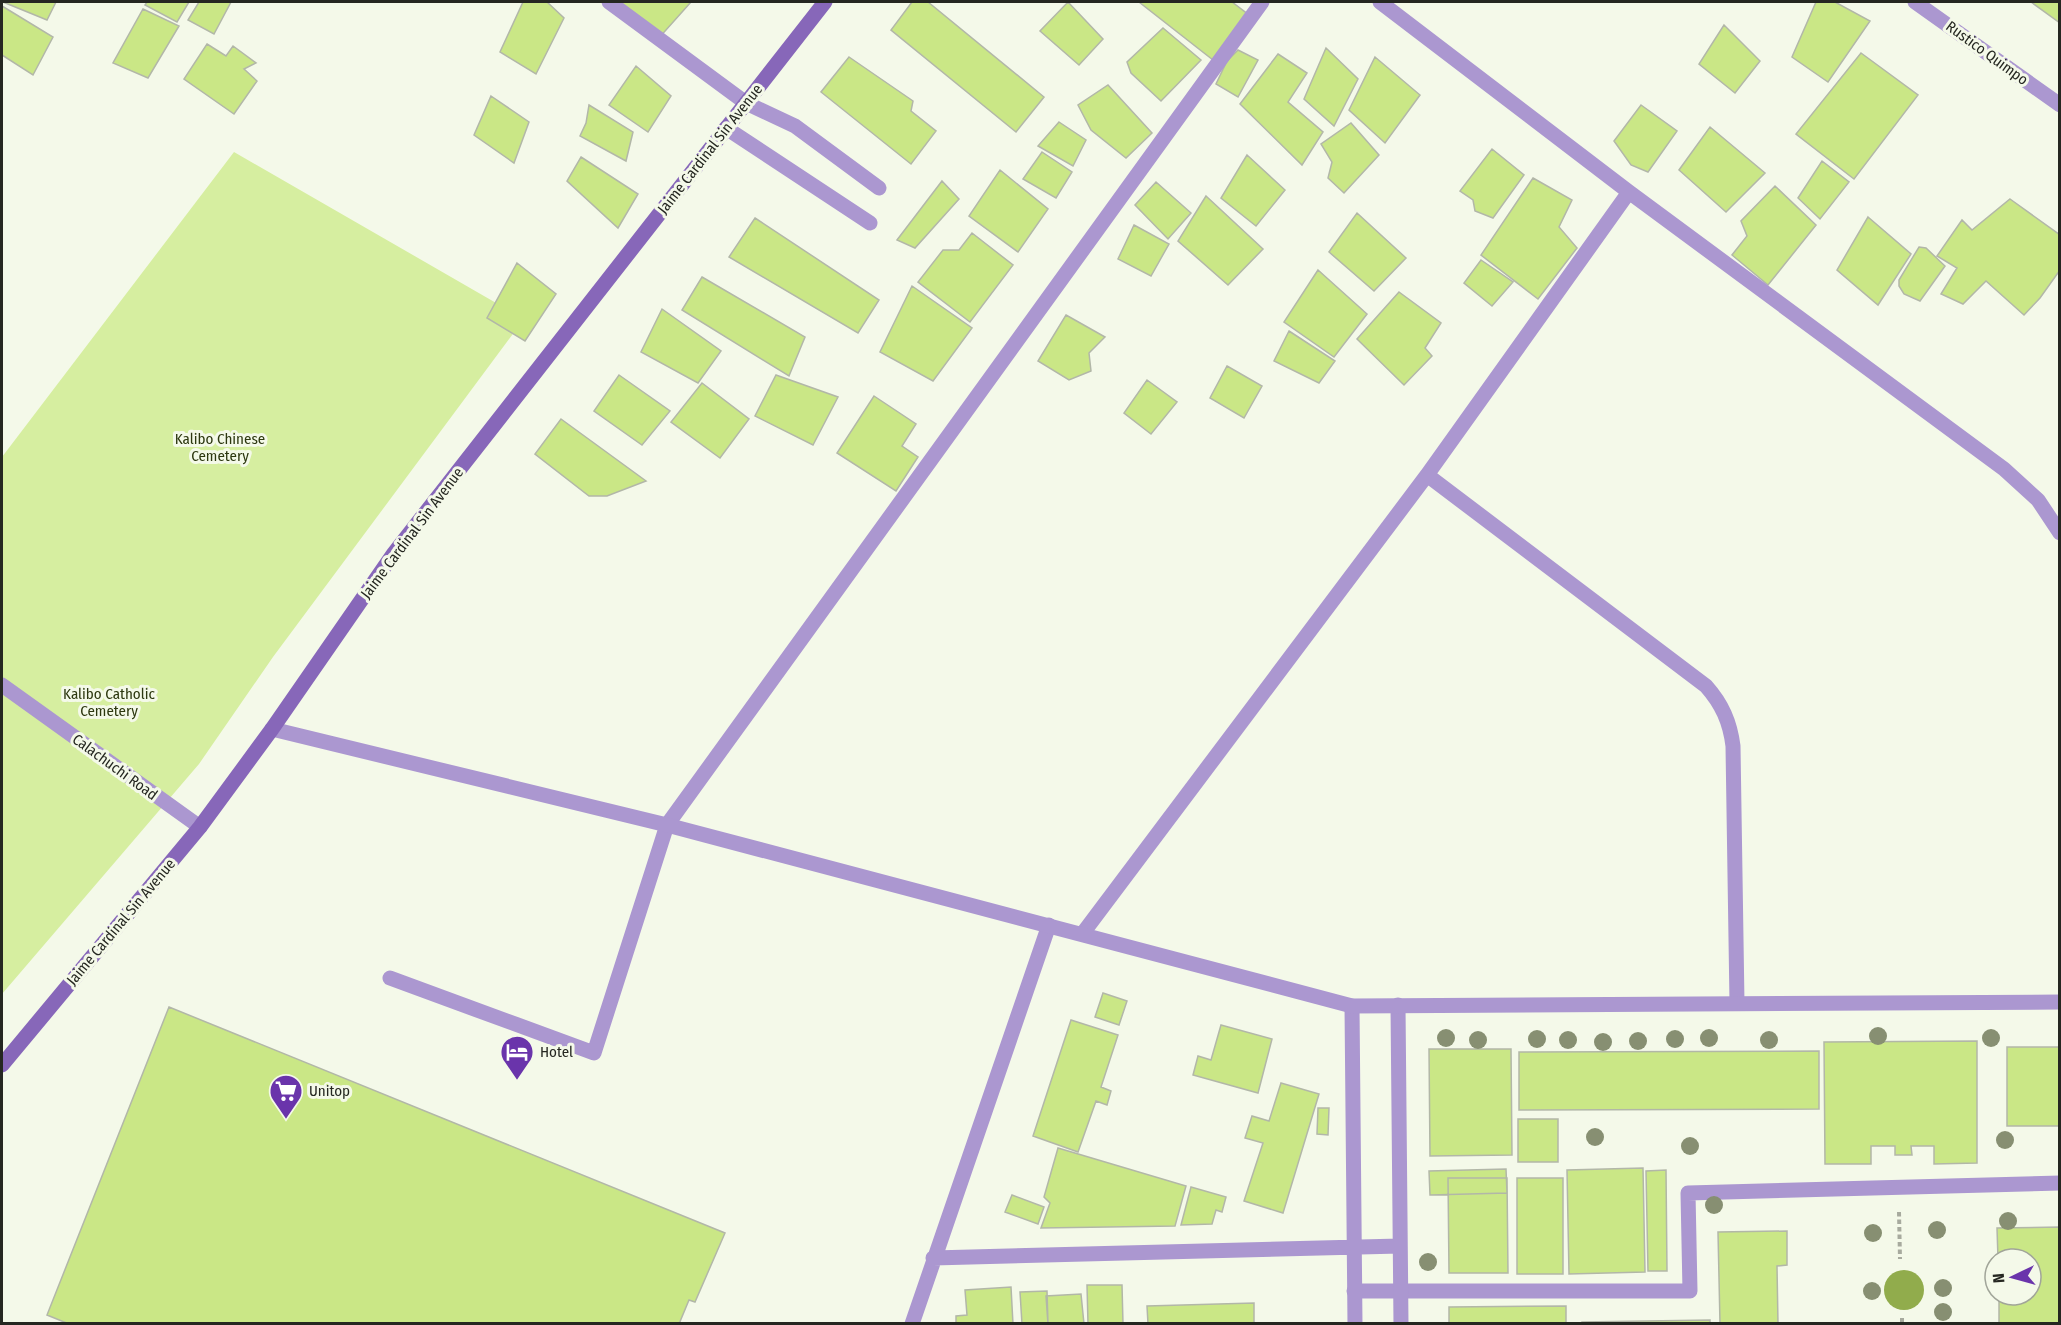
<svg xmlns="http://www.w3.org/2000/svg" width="2061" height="1325" font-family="'Fira Sans Condensed',sans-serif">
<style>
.green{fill:#d6eea0}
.water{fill:#91ac4c}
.building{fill:#cae786;stroke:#b2b7a8;stroke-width:1.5}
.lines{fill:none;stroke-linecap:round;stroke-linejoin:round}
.path{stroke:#a7aa9e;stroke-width:4;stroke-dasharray:4.5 3;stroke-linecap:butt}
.service{stroke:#ab97d0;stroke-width:15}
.minor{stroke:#ab97d0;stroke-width:15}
.tertiary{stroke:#ab97d0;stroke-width:15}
.secondary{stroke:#8767b9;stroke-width:15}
.tree{fill:#878f72}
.labels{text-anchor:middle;stroke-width:6;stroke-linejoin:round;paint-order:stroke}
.street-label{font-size:15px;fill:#252721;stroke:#f4f9e9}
.park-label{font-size:15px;fill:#2d3810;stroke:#f4f9e9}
.poi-label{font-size:15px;fill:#252721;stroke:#f4f9e9;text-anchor:start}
</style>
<rect width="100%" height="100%" fill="#f4f9e9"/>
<path class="green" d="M234,152l290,167 -251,338 -74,107 -197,230v-537z"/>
<path class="water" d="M1884 1290a20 20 0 1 1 40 0a20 20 0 1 1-40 0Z"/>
<path class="building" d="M3,2h53l-9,18z
M147,2h42l-12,20 -32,-17z
M199,2h32l-17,32 -26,-14z
M523,2h24l17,16 -28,56 -36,-22z
M619,2h72l-33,37z
M912,2h16l116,95 -28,35 -125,-102z
M1068,2l35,37 -24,26 -39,-34z
M1139,2h93l17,13 -36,45z
M1816,2h19l35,19 -42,61 -36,-25z
M2031,2h29v21z
M2,6l51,31 -20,38 -31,-20z
M143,9l36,17 -31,52 -35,-15z
M1724,25l36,36 -25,32 -36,-29z
M1163,28l38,32 -40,41 -30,-28 -4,-11z
M207,44l19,12 7,-10 23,17 -12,6 13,12 -23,33 -50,-35z
M1326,48l32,31 -24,47 -30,-27z
M1238,50l20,10 -20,37 -22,-13 11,-23z
M1861,53l57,42 -64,84 -58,-45z
M1278,54l29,19 -19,29 35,30 -21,33 -62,-61z
M849,57l64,44 -2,10 25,20 -25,33 -90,-72z
M1375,57l45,38 -35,48 -36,-33z
M636,66l35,30 -23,36 -39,-27z
M1108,85l44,48 -26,25 -35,-28 -13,-25z
M491,96l38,26 -15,41 -40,-28z
M589,105l44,27 -7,29 -46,-25 6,-13z
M1641,105l36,26 -29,41 -17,-7 -17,-24z
M1059,122l27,18 -13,26 -35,-20z
M1351,123l28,32 -35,38 -16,-15 4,-16 -11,-18z
M1710,127l55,46 -39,39 -47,-42z
M1492,149l32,26 -31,43 -18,-7 -2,-11 -13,-9z
M1042,152l30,20 -16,26 -33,-19z
M1247,155l38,35 -29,36 -35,-28z
M581,157l57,37 -20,34 -51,-47z
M1822,161l27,21 -29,37 -22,-21z
M1000,170l48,39 -30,43 -49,-36z
M1533,178l39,22 -13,27 18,21 -39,51 -57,-44z
M942,181l17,18 -44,49 -18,-8z
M1156,182l35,31 -23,26 -33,-34z
M1775,186l41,39 -48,60 -36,-30 15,-19 -6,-15z
M1206,196l57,53 -35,36 -50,-44z
M2010,199l50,36v35l-20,28 -16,17 -38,-34 -23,23 -22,-10 16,-26 -20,-12 25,-36 10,10z
M1357,213l49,45 -32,33 -45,-39z
M1868,217l43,37 -33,51 -41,-35z
M755,218l124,82 -21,33 -129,-76z
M1134,225l35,19 -18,32 -33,-17z
M972,233l41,32 -43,57 -52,-40 25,-32h16z
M1919,247l7,1 19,18 -25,35 -16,-7 -5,-8v-6z
M1481,260l32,22 -21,24 -28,-23z
M517,263l39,31 -31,47 -38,-23z
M1318,270l49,44 -33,43 -50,-35z
M702,277l103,60 -16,39 -107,-66z
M912,286l60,42 -39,53 -53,-29z
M1399,292l42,31 -16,25 7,8 -28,29 -47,-46z
M662,309l59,42 -23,32 -57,-31z
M1066,315l39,22 -16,16 2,18 -22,9 -31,-19z
M1289,331l46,30 -16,22 -45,-22z
M1227,366l35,20 -18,32 -34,-20z
M619,375l51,36 -28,34 -48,-34z
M776,375l62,22 -25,48 -58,-29z
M1147,380l30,22 -26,32 -27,-21z
M702,383l47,36 -29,39 -49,-36z
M874,396l42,28 -14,22 16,11 -22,34 -59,-38z
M561,419l85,62 -39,15h-18l-54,-42z
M1103,993l24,8 -8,24 -24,-8z
M169,1007l556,226 -30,69 -6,-2 -10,24h-610l-22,-9z
M1071,1020l47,15 -17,52 10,4 -4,14 -11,-4 -18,51 -45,-16z
M1221,1025l51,14 -14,54 -65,-18 5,-19 13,4z
M1977,1041v122l-43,1v-18h-23l1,9h-17v-9h-24v18h-46l-1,-122z
M2007,1047h53v79h-53z
M1429,1049h82l1,106 -82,1z
M1819,1051v58l-300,1v-58z
M1281,1083l38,11 -36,119 -39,-12 19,-58 -18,-5 7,-22 17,5z
M1318,1108h11l-1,27 -11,-1z
M1518,1119h40v43h-40z
M1058,1148l128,38 -11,40 -134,2 9,-25 -6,-6z
M1643,1168l2,104 -76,2 -2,-104z
M1506,1169l1,24 -77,2 -1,-24z
M1666,1170l1,101h-19l-2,-100z
M1448,1178h59l1,95h-59z
M1517,1178h46v96h-46z
M1191,1187l35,10 -4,15 -6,-2 -4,14 -31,1z
M1012,1195l32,12 -6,17 -33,-12z
M2060,1227v97h-61v-29h32v-36h-33l-1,-31z
M1787,1231v34l-10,1 1,58h-58l-2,-92z
M1087,1285h35l1,39h-35z
M1011,1287l2,37h-57v-8l11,-1 -2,-25z
M1047,1291l1,33h-26l-2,-32z
M1081,1294l3,30h-36l-2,-28z
M1254,1303v21h-106l-1,-18z
M1566,1306v18h-117v-17z
M1710,1320v4h-128v-2z"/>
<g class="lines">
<path class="path" d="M1899,1212l1,47
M1902,1318v6"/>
<path class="service" d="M746,103l49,23 84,62
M726,128l144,95
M1354,1291h336l-2,-98 372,-10"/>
<path class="minor" d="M609,2l137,101
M1380,2l249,190 375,277 34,31 22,33
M1427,475l279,211c16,18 24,36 27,60l4,257
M1083,933l344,-458 202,-283
M390,978l204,75 73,-228 595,-823
M1398,1005l3,319
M1352,1006l3,318
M933,1258l467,-12
M912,1324l137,-399"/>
<path class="tertiary" d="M1915,2l145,103
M2,685l198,142
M272,729l395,96 685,181 708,-4"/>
<path class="secondary" d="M2,1065l198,-238 72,-98 122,-176 431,-551"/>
</g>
<g class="tree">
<circle cx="1878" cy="1036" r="9"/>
<circle cx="1446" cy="1038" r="9"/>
<circle cx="1709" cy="1038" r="9"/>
<circle cx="1991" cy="1038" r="9"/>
<circle cx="1537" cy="1039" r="9"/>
<circle cx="1675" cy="1039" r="9"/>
<circle cx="1478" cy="1040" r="9"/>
<circle cx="1568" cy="1040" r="9"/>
<circle cx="1769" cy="1040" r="9"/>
<circle cx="1638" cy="1041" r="9"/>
<circle cx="1603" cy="1042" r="9"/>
<circle cx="1595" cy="1137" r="9"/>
<circle cx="2005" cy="1140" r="9"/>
<circle cx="1690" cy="1146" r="9"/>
<circle cx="1714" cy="1205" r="9"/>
<circle cx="2008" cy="1221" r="9"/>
<circle cx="1937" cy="1230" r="9"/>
<circle cx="1873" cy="1233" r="9"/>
<circle cx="1428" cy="1262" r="9"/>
<circle cx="1943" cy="1288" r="9"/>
<circle cx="1872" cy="1291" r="9"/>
<circle cx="1943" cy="1312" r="9"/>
</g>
<defs>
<g id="hotel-pin" transform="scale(1.725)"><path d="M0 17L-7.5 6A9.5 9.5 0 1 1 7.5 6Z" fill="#6a34ab" stroke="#f4f9e9"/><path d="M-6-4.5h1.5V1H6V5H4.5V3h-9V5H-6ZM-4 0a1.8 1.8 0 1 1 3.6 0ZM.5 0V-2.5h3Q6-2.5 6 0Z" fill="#fff"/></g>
<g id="supermarket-pin" transform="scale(1.725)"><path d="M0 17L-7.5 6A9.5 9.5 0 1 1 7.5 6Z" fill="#6a34ab" stroke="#f4f9e9"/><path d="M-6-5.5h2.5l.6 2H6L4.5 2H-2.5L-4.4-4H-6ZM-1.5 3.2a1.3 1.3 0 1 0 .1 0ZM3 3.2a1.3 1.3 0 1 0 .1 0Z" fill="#fff"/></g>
</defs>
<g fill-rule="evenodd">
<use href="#hotel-pin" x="517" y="1052"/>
<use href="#supermarket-pin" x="286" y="1091"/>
</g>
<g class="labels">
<g class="street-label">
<text transform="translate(1987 53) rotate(36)" y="5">Rustico Quimpo</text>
<text transform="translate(710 149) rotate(-52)" y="5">Jaime Cardinal Sin Avenue</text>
<text transform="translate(412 533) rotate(-53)" y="5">Jaime Cardinal Sin Avenue</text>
<text transform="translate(115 767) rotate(36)" y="5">Calachuchi Road</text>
<text transform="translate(121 922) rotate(-50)" y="5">Jaime Cardinal Sin Avenue</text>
</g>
<g class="park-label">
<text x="220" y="444">Kalibo Chinese<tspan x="220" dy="17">Cemetery</tspan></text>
<text x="109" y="699">Kalibo Catholic<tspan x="109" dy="17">Cemetery</tspan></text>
</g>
<g class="poi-label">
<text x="540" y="1057">Hotel</text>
<text x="309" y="1096">Unitop</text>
</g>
</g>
<rect width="2061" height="1325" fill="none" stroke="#252721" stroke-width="6"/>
<g transform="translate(2013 1277) rotate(265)"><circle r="28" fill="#f4f9e9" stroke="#a1a599" stroke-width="1.5"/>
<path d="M0-4.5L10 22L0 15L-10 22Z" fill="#6a34ab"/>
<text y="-9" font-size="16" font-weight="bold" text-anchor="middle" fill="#252721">N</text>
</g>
</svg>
